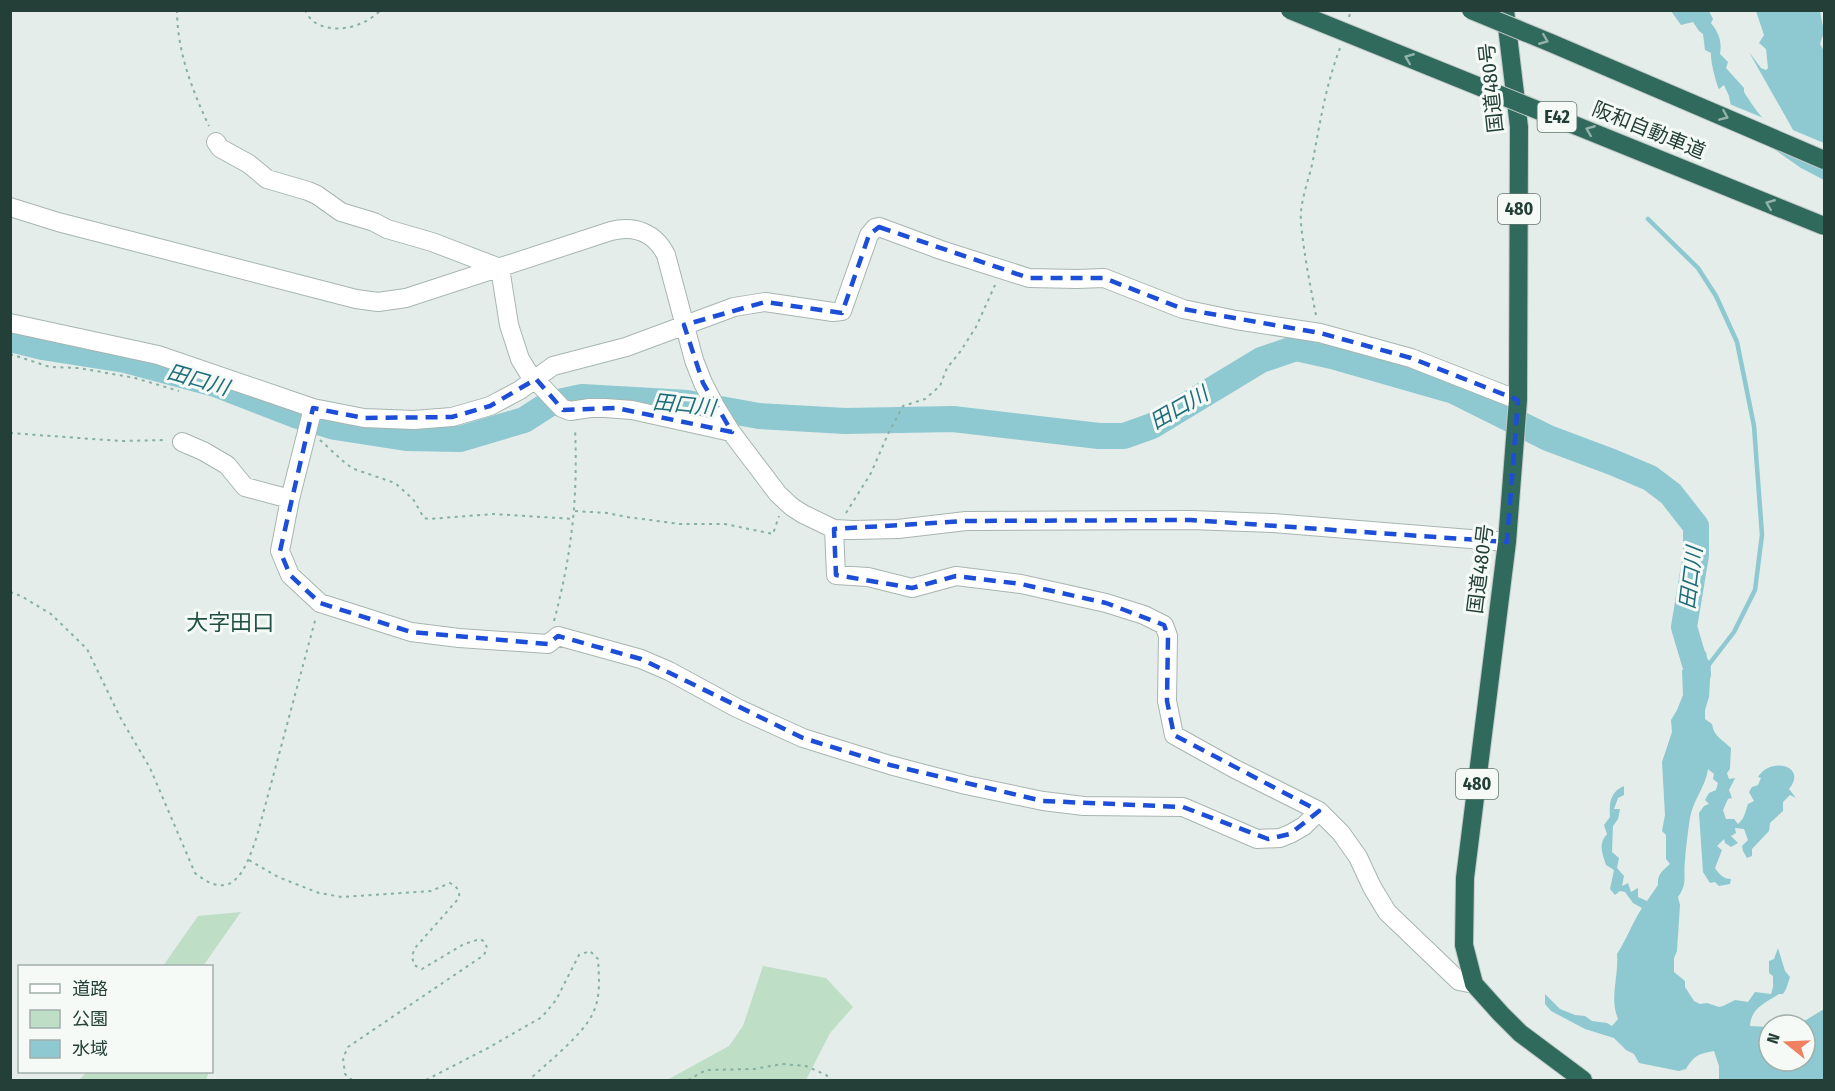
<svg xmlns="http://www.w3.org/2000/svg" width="1835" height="1091" font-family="'Fira Sans Condensed','Noto Sans JP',sans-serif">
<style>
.green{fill:#bedec6}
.water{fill:#8ec8d1}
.pier{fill:#e4ede9}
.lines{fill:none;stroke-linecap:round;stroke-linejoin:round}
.stream{stroke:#8ec8d1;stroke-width:4.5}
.river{stroke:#8ec8d1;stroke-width:26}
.minor-casing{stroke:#a7b5b0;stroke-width:20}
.highway-casing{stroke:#c2c9c7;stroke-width:20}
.path{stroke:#85b0a2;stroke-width:2;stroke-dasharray:3 4.5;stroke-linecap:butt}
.minor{stroke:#fff;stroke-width:18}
.highway{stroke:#306a5d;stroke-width:18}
.highway-bridge-casing{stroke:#c2c9c7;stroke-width:20;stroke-linecap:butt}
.highway-bridge{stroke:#306a5d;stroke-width:18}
.oneway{stroke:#92b2aa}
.marked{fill:none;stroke:#1d4ed8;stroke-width:4.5;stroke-dasharray:12 8;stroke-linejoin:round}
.labels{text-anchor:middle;stroke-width:6;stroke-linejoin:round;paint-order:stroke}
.shield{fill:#f5faf7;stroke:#637771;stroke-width:1.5}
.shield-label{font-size:18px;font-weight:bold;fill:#243f37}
.street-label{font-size:20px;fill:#243f37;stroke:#f5faf7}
.water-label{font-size:21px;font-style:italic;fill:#1f6d7a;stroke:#f5faf7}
.quarter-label{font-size:22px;fill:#205144;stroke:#f5faf7}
</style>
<rect width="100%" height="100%" fill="#e4ede9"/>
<path class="green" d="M241,912l-38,54h-40l35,-50z
M763,966l63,12 27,29 -23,26 -24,47h-139l62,-34 14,-20z
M87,1072h122l-3,8h-127z"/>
<path class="water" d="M1671,11h38l4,8 -2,4c8,10 11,18 9,31l8,8 -2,6 18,20v4c18,28 22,33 53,45l-48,-85 12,16 5,2 2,-2 -2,-19 -7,-6 5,-8 -8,-24h64l4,21 -4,12 4,7v129l-23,-12 -30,-21 -38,-31 -4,-20 -5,-11 -5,4c-3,-6 -9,-30 -8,-36l-6,-3 -2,-16 -4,-3 -6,-9 -12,3z
M1685,639l10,4 4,6 7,3 1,6 4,6 -2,33 -4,13v9l7,5c2,13 10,15 19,24l-1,21 -3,4 2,6 6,-1 -6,12 3,8 -4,1 -5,11 3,9h8l4,5c7,-6 7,-12 10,-20l6,-3 -5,-9 3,-5 6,-2 3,-7 -3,-1c13,-21 50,-11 31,12l7,9 -6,-3 -7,7v9l-13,12 -1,8 -17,18v7l-5,2 -4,-7 -1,-5 6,-6 -4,-11 -9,-1 1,5 -5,3 7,7 -7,4 -6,-4 -1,-4 -7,7 5,4 -7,18c4,6 8,11 16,11l-1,5 -11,2 -4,-4 -5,1 -7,-11 -4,-59 5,-7 5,-2 -4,-4 4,-7 7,-3 2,-7 -5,-4 1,-5 -6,-5c-2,17 -15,31 -18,49 -2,13 -4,29 -5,43 -2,16 3,22 -7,36l2,8 -3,46 -3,7v14l11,9v6l9,14 6,3 7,-1 12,4 4,-1 12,-6 13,2 7,-10 16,2 2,-7v-11l-4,-3v-12l5,-2 4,-11 7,23 5,6 -4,12 -3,5h-4c-14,9 -28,14 -29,32l19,1v34h36v-36h-19l20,-5 18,-11v71h-105v-14l-5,-15c-15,3 -20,4 -28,18l-7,2 -40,-8 -5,-9 -8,-4 -12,-12 -29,-9 -34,-18 -6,-7v-10l15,15 15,6 10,1 7,5 15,2 5,3 6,-7c-9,-22 1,-42 -1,-65 10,-15 15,-31 25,-46l-9,-5 -8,-11 -5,-1 -5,4 -5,-6 4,-19 -8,-5c-4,-12 -8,-21 1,-31l-3,-9 6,-8c-1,-14 0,-25 14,-31v9l-6,3 -4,11h6l-2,10 -5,7 -1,26 7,6 -2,10 7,8 -2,10 6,-3 3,9 7,-4v9l9,4 11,-16c-1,-10 4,-14 12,-21l-4,-5v-24l-4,-4 3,-16 -3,-53 10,-30 -1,-12 6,-10 6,-15 -1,-25 6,-2v-5l-7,-4 -1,-19z"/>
<path class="pier" d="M1727,103l44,18 20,13 -3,-6 36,15v26l-82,-35 -12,-17z"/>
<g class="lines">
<path class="stream" d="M1648,219l50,49 18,28 21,46 17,84 8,109 -7,55 -21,42 -27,35"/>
<path class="river" d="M10,339l32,8 83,13 90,24 80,31 40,12 71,11 54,1 64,-19 25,-16 33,-7 105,6 72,13 86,5 108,-2 146,17h25l28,-10 109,-66 35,-12 36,8 122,35 94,47 64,24 38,16 21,16 25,32v29l-12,72 14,47"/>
<g class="minor-casing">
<path id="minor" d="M216,142l4,6 29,16 18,15 41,12 9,4 24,17 33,10 13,7 45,13 68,26
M10,207l48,15 298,77 22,3 28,-4 205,-67c24,-6 44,2 55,24l28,105 9,23 12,23 16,26 47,62 14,13 11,7 31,15 19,1 45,-1 68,-8 225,-1 82,3 234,19
M500,268l9,57 11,34 8,13 34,36 8,3 20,-3h15l27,2 99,22
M10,323l148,32 155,53 51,10 50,2 38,-3 38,-11 30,-16 33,-24 73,-19 108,-40 31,-5 68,10 9,-1 27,-76 6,-7 4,-1 62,23 88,28 48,1 27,-1 79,31 53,11 84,13 91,25 107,42
M313,408l-23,91 -10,52 10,24 30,28 91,29 48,6 89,6 10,-8 83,23 28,12 68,37 66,30 87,27 76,20 77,16 41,5 99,1 74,32 23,-1 10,-4 14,-8 15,-15
M182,442l21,9 24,14 18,22 45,12
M834,529l2,46 32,2 44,11 44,-12 65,8 85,19 38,12 20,10 4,11 -1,65 7,34 61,34 84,42 22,22 17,24 14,30 15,25 72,69 15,3"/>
</g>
<g class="highway-casing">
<path id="highway" d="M1505,10l14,117 -1,273 -11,142 -42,336 -1,67 10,39 27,30 19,19 63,47"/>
</g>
<path class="path" d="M177,10c0,41 15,80 32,116
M305,10c2,4 5,9 9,12 21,13 50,5 67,-12
M1349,17l2,-7
M1316,315c-6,-30 -12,-61 -15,-91 -2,-22 8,-43 12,-64 7,-38 13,-75 27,-112
M10,354l40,13 29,1 56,10 44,13
M10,433l110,8 47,-1
M320,440l25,23 9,6 41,14 18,16 11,19 5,1 64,-5 81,5
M575,511l32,2 20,4 53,7h45l48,10 6,-18
M846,513l25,-40 17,-39 15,-28 22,-7 15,-13 7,-18 13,-16 16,-25 19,-42
M10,592l11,4 30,18 36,35 33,68 30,51 45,105c39,32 51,-5 62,-37l59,-219
M554,621c18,-68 24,-123 21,-193
M249,860l29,17 41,16 23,4 89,-6 19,-8c7,4 10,7 9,15l-44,50 -3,8 2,9 8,4 42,-25 16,-5 5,3 2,6 -3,7 -136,92 -5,11 2,16 7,6
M426,1080l62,-32 54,-31 14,-17 23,-45 11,-4 8,8c1,18 3,37 -5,54 -10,22 -46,50 -64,67
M688,1080l18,-10 48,-1 28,-5 24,2 20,9 6,5"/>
<use href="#minor" class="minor"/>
<use href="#highway" class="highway"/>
<g class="highway-bridge-casing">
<path id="highway-bridge" d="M1290,10l534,216
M1471,10l80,33 273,117"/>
</g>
<use href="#highway-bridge" class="highway-bridge"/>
</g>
<defs><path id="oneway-chevron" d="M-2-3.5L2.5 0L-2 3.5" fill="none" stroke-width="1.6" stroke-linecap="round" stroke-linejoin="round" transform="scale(1.5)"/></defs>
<g class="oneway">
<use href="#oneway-chevron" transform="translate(1544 40) rotate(22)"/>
<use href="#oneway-chevron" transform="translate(1409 58) rotate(-158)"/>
<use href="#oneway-chevron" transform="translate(1724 116) rotate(23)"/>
<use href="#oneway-chevron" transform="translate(1590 130) rotate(-158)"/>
<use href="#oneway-chevron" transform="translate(1770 204) rotate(-158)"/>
</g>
<path class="marked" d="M879,227l150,51h75l79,31 137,24 91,25 107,42 -11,142 -316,-22 -225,1 -132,8 2,46 76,13 44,-12 65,8 85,19 58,22 4,11 -1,65 7,34 145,76 -29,23 -22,5 -85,-32 -140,-6 -153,-36 -87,-27 -162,-79 -83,-23 -10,8 -137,-12 -91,-29 -30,-28 -10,-24 33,-143 51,10 88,-1 38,-11 46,-27 27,31 53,-2 116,24 -29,-49 -19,-58 81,-23 77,11 27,-78z"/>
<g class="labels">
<g class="shield">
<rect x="1537.5" y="102" width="39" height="30" rx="4.5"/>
<rect x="1498" y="194" width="42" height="30" rx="4.5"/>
<rect x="1456" y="769" width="42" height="30" rx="4.5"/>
</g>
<g class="shield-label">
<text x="1557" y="123">E42</text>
<text x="1519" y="215">480</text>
<text x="1477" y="790">480</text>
</g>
<g class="street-label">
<text transform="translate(1491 88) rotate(-96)" y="7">国道480号</text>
<text transform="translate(1649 130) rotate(22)" y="7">阪和自動車道</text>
<text transform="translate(1480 569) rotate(-83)" y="7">国道480号</text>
</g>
<g class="water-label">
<text transform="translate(198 380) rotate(16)" y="7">田口川</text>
<text transform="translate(684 405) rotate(6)" y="7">田口川</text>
<text transform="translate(1179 408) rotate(-30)" y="7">田口川</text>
<text transform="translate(1691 578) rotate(-83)" y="7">田口川</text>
</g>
<g class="quarter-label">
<text x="230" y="630">大字田口</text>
</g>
</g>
<rect width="1835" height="1091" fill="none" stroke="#243f37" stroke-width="24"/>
<rect x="18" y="965" width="195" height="108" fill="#f5faf7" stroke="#a1afaa" stroke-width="1.5"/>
<rect x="30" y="984" width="30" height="9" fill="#ffffff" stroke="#a1afaa" stroke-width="1.5"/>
<text x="72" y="995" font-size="18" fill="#243f37">道路</text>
<rect x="30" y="1010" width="30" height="18" fill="#bedec6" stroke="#a1afaa" stroke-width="1.5"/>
<text x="72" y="1025" font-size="18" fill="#243f37">公園</text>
<rect x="30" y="1040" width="30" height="18" fill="#8ec8d1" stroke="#a1afaa" stroke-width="1.5"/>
<text x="72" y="1055" font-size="18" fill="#243f37">水域</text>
<g transform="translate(1787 1043) rotate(288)"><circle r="28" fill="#f5faf7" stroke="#a1afaa" stroke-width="1.5"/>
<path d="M0-4.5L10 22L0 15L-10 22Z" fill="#ef8061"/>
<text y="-9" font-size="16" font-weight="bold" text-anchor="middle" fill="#243f37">N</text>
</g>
</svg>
